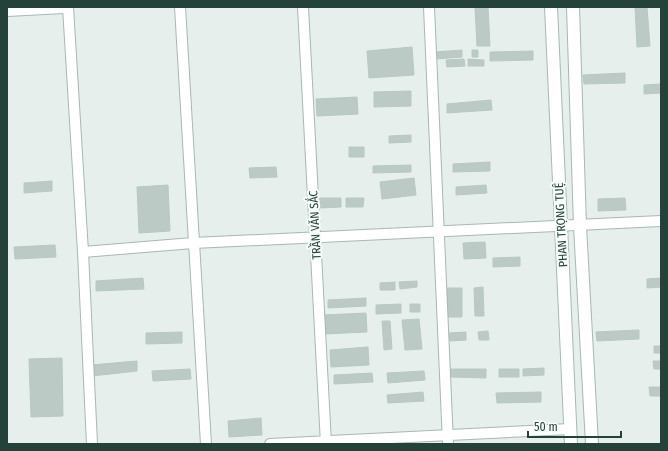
<svg xmlns="http://www.w3.org/2000/svg" width="668" height="451" font-family="'Fira Sans Condensed',sans-serif">
<style>
.building{fill:#bbcac4;stroke:#b8c9c2}
.lines{fill:none;stroke-linecap:round;stroke-linejoin:round}
.minor-casing{stroke:#a8b8b2;stroke-width:12}
.tertiary-casing{stroke:#a8b8b2;stroke-width:14}
.minor{stroke:#fff;stroke-width:10}
.tertiary{stroke:#fff;stroke-width:12}
.labels{text-anchor:middle;stroke-width:4;stroke-linejoin:round;paint-order:stroke}
.street-label{font-size:12px;fill:#24423a;stroke:#f7fbf9}
</style>
<rect width="100%" height="100%" fill="#e6efeb"/>
<path class="building" d="M475,7h13l2,39h-13z
M635,7h12l3,39 -13,1z
M412,47l2,28 -45,3 -2,-27z
M462,50v7l-26,2 -1,-7z
M472,50h6v7h-6z
M533,51v9l-43,1v-9z
M464,59l1,7 -18,1 -1,-7z
M468,59l16,1v6h-16z
M625,73v10l-41,1 -1,-9z
M661,84v9l-17,1v-9z
M411,91v15l-37,1v-15z
M357,97l1,17 -41,2 -1,-17z
M491,100l1,10 -45,3v-9z
M411,135v7l-22,1v-7z
M349,147h15v10h-15z
M490,162v9l-37,1v-8z
M411,165v7l-38,1v-7z
M276,167l1,10 -27,1 -1,-10z
M414,178l2,17 -34,4 -2,-17z
M52,181v10l-28,2v-10z
M168,185l2,46 -31,2 -2,-46z
M486,185l1,8 -31,2v-8z
M319,198h22v9l-22,1z
M346,198h18l-1,9h-17z
M625,198l1,12 -28,1v-12z
M485,242l1,16 -22,1 -1,-16z
M55,245l1,12 -41,2 -1,-12z
M520,257v9l-27,1v-9z
M143,278l1,11 -48,2v-10z
M661,278v9l-14,1v-9z
M417,281v6l-17,2 -1,-7z
M395,282v8h-15v-7z
M483,287l1,29h-9l-1,-28z
M445,288h17v29h-16z
M366,298v8l-38,2v-8z
M401,304v9l-25,1v-9z
M410,304h10v8h-10z
M366,313l1,19 -43,2 -1,-19z
M419,319l3,30 -17,1 -3,-30z
M382,321h8l2,28 -8,1z
M639,330v9l-42,2 -1,-9z
M488,331l1,9h-10l-1,-8z
M182,332v11l-36,1v-11z
M466,332v8l-16,1 -1,-8z
M654,346h7v7h-7z
M368,347l1,18 -38,2 -1,-17z
M62,358l1,58 -32,1 -2,-58z
M137,361v10l-45,5 -1,-11z
M653,361h8v8h-7z
M544,368v7l-21,1v-7z
M190,369l1,10 -38,2 -1,-10z
M451,369h35v9l-35,-1z
M499,369h20v8h-20z
M424,371l1,9 -37,3 -1,-10z
M372,373l1,9 -39,2v-9z
M649,387h12v9h-11z
M423,392l1,9 -36,2 -1,-8z
M541,392v10l-44,1 -1,-10z
M261,418l1,17 -33,2 -1,-16z"/>
<g class="lines">
<g class="minor-casing">
<path id="minor" d="M68,7l15,245 9,192
M180,7l26,437
M303,7l23,437
M429,7l19,437
M83,252l110,-9 468,-22
M270,444l300,-15"/>
</g>
<g class="tertiary-casing">
<path id="tertiary" d="M551,7l20,437
M573,7l7,219 12,218
M7,10l57,-3"/>
</g>
<use href="#minor" class="minor"/>
<use href="#tertiary" class="tertiary"/>
</g>
<g class="labels">
<g class="street-label">
<text transform="translate(315 225) rotate(-93)" y="4">TRẦN VĂN SẮC</text>
<text transform="translate(561 225) rotate(-93)" y="4">PHAN TRỌNG TUỆ</text>
</g>
</g>
<rect width="668" height="451" fill="none" stroke="#24423a" stroke-width="16"/>
<path d="M528 431v6h93v-6" fill="none" stroke="#24423a" stroke-width="2"/>
<text x="534" y="431" font-size="12" fill="#24423a" stroke="#f7fbf9" stroke-width="3" paint-order="stroke">50 m</text>
</svg>
